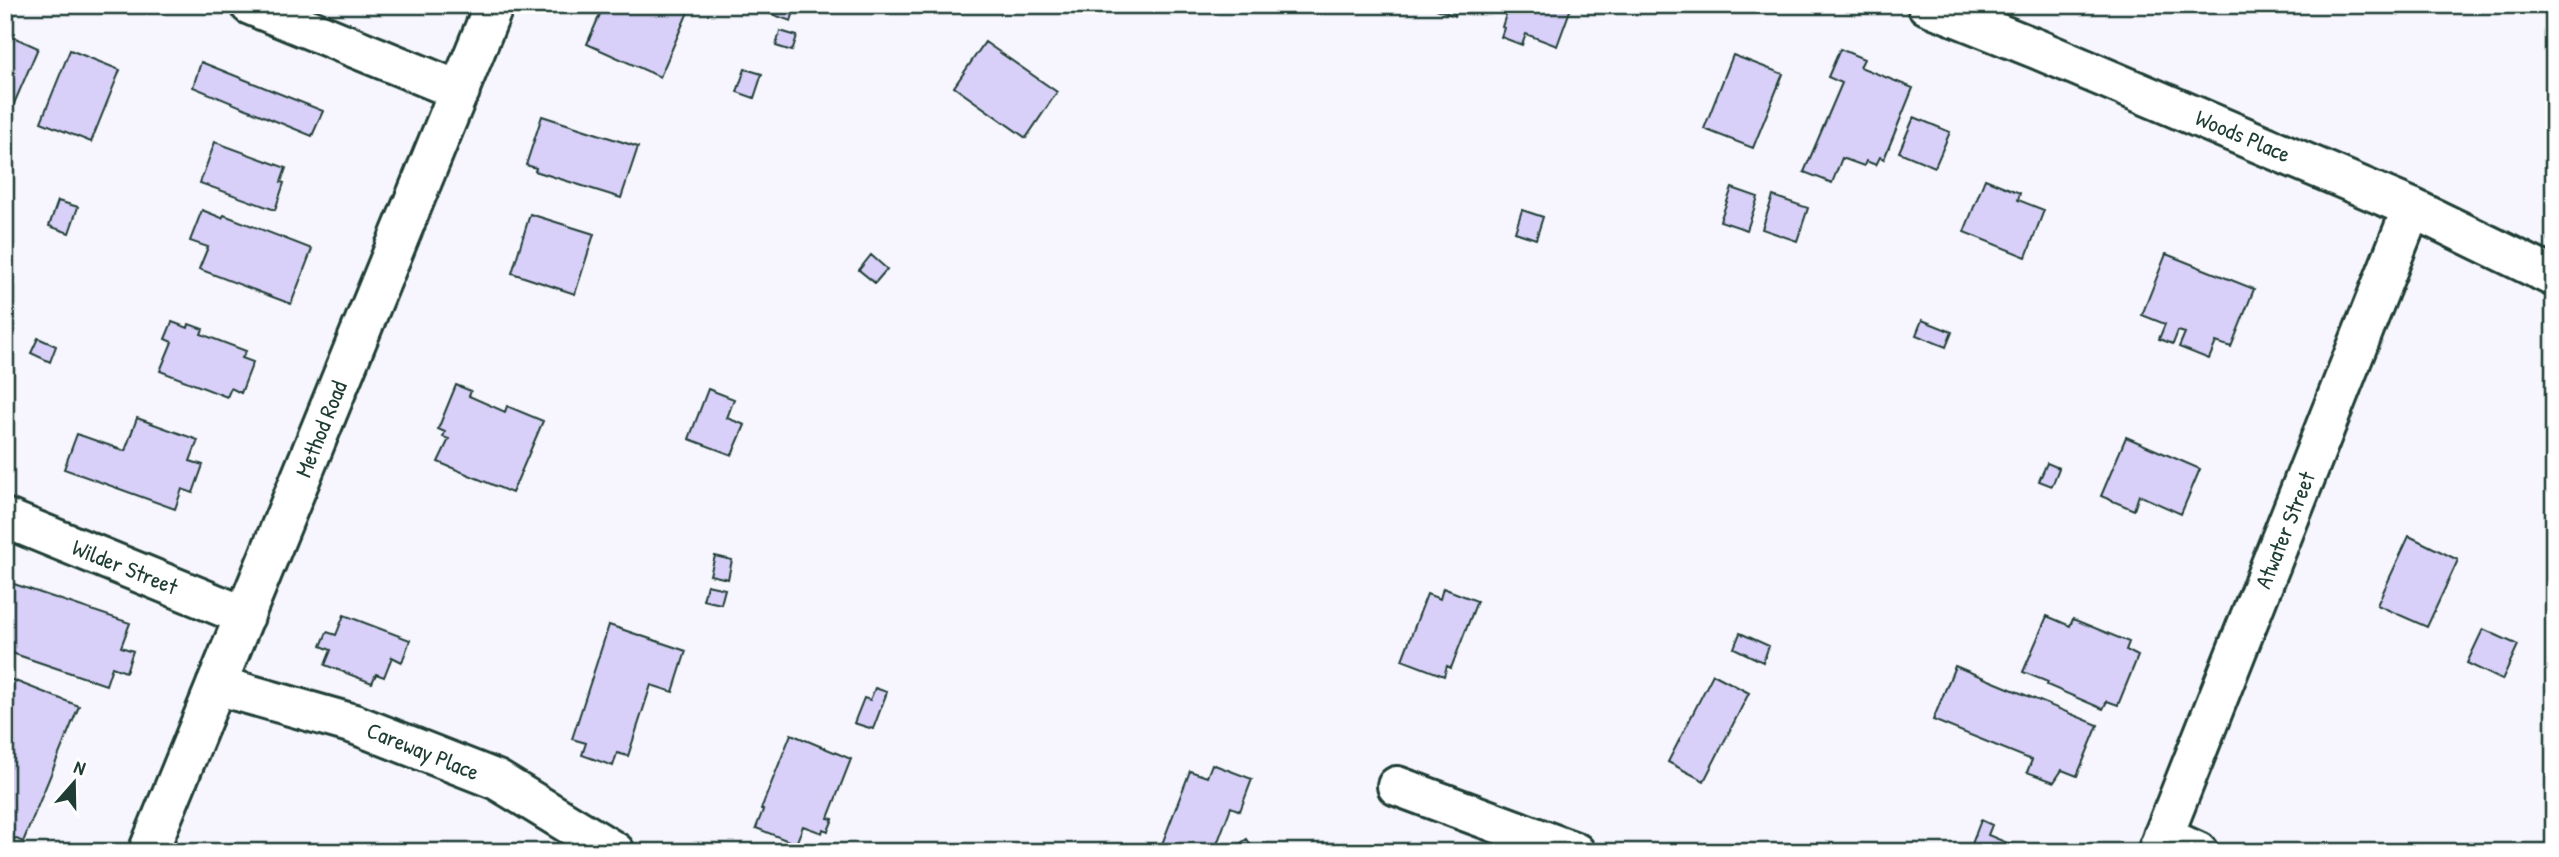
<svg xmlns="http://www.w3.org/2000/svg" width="2559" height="857" font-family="'Patrick Hand',sans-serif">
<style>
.building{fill:#d8d0f8;stroke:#1f3d34;stroke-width:2}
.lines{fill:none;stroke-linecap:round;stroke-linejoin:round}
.minor-casing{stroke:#1f3d34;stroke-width:44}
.minor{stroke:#fff;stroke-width:38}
.labels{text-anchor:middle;stroke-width:7;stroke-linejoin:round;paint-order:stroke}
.street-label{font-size:23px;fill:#1f3d34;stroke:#fff}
</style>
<rect width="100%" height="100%" fill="#f7f6fe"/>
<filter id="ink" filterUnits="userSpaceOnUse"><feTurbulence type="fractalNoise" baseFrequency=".0143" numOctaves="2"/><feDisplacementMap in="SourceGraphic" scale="14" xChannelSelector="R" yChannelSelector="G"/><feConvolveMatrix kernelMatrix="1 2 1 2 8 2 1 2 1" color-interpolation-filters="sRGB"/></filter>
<g filter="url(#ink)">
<path class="building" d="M604,5h87l-31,72 -73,-33z
M771,5h25l-5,16 -23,-8z
M1079,5h19l-3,7z
M1426,5h33l-4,11z
M1509,5h63l-15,41 -31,-12 -4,11 -21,-8 3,-9 -2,-1z
M780,31l17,5 -5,15 -16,-5z
M11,36l27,12 -31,72 -2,-1v-75l3,1z
M985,42l72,50 -31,46 -72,-51z
M1840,49l24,10 -4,8 53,21 -29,71 -4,-2 -4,8 -10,-4 -2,5 -22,-8 -10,25 -28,-11 38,-89 -14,-6z
M70,50l50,20 -29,72 -50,-20z
M1733,55l50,19 -30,74 -49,-19z
M201,62l122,49 -11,25 -119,-49z
M745,69l17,5 -8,24 -17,-6z
M542,116l96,31 -17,51 -86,-27 1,-3 -10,-3z
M1914,117l36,15 -15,35 -36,-15z
M215,142l71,26 -5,14 3,1 -9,27 -75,-27z
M1985,179l35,14 -2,7 26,10 -18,47 -62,-25z
M1732,188l26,9 -11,33 -27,-9z
M1773,196l35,12 -11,33 -35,-12z
M58,201l20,6 -9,26 -20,-7z
M202,210l20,8 2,-3 88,34 -21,55 -92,-35 9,-22 -18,-6z
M1522,210l21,7 -7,22 -21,-7z
M530,214l64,20 -19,60 -63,-21z
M2166,254l88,35 -23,58 -15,-5 -7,17 -30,-12 6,-14 -7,-2 -5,13 -14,-5 6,-15 -23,-9z
M871,255l16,14 -12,14 -16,-13z
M1922,320l30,12 -6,15 -30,-12z
M172,322l16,6 1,-4 14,5 -2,5 45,17 -4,7 11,4 -12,31 -10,-5 -4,9 -67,-26 12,-29 -7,-3z
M38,338l18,8 -6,16 -19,-9z
M456,385l15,6 -2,5 36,16 2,-6 36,15 -31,72 -74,-31 11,-23 -6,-2 2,-5 -7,-3z
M708,389l26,10 -7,19 18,7 -13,30 -43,-16z
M137,418l61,22 -8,21 13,4 -10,28 -11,-4 -7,20 -111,-40 13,-35 48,17z
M2126,437l74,32 -19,45 -42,-19 -5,15 -33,-14z
M2047,463l12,5 -7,18 -13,-5z
M2409,536l49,24 -31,67 -50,-22z
M715,556l17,4 -4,19 -18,-4z
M5,581l125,42 -9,24 12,4 -7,21 -14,-5 -6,18 -97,-33 1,-4 -5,-2z
M707,585l18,4 -4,15 -18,-4z
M1443,588l34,13 -26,67 -4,-2 -3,10 -42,-16 25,-66 13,5z
M344,615l66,25 -8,22 -10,-5 -8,20 -8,-3 -4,9 -47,-18 6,-15 -10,-4 6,-14 9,3z
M2047,616l23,10 3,-7 56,23 -3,8 12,6 -20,49 -11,-4 -4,8 -56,-24 1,-3 -25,-10z
M609,625l77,26 -13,41 -22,-7 -23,71 -11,-3 -4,13 -31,-11 4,-12 -14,-4z
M2483,629l35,16 -16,35 -35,-17z
M1740,633l29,13 -6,16 -29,-14z
M1955,666l143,59 -21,51 -15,-6 -8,12 -27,-10 5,-12 -99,-40z
M1713,674l36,19 -45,88 -36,-19z
M5,677l74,29 -56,136 -18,-8z
M875,688l12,4 -14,37 -19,-6 10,-25 6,2z
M791,734l60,25 -23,59 5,1 -5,12 -5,-2 -1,4 -19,-7 -7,18 -40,-16 7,-18 -2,-1z
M1212,764l40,15 -12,32 -9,-4 -17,45h-55l31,-81 17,6z
M1981,820l11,5 -4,10 29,12 -2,5h-46z
M1247,839l9,13h-28z"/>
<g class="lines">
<g class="minor-casing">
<path id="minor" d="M250,5l210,86
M1927,5l110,44 375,159 142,69
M5,518l240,98
M216,685l138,39 143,56 118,72
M1397,786l178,66
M2163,836l35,16
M148,852l346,-847
M2157,852l255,-644"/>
</g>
<use href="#minor" class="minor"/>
</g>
</g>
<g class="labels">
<g class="street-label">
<text transform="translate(2243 136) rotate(23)" y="8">Woods Place</text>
<text transform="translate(321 429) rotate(-68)" y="8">Method Road</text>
<text transform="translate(2285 530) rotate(-68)" y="8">Atwater Street</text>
<text transform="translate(125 567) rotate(22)" y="8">Wilder Street</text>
<text transform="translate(423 751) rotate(22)" y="8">Careway Place</text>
</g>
</g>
<rect width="2559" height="857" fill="none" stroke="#fff" stroke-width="28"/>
<rect x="14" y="14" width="2531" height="829" fill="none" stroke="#1f3d34" stroke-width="2.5" filter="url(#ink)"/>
<g transform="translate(74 783) rotate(20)" stroke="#ffffff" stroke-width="5" paint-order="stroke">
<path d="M0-5L12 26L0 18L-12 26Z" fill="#1f3d34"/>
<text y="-10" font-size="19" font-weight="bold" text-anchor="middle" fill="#1f3d34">N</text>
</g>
</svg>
